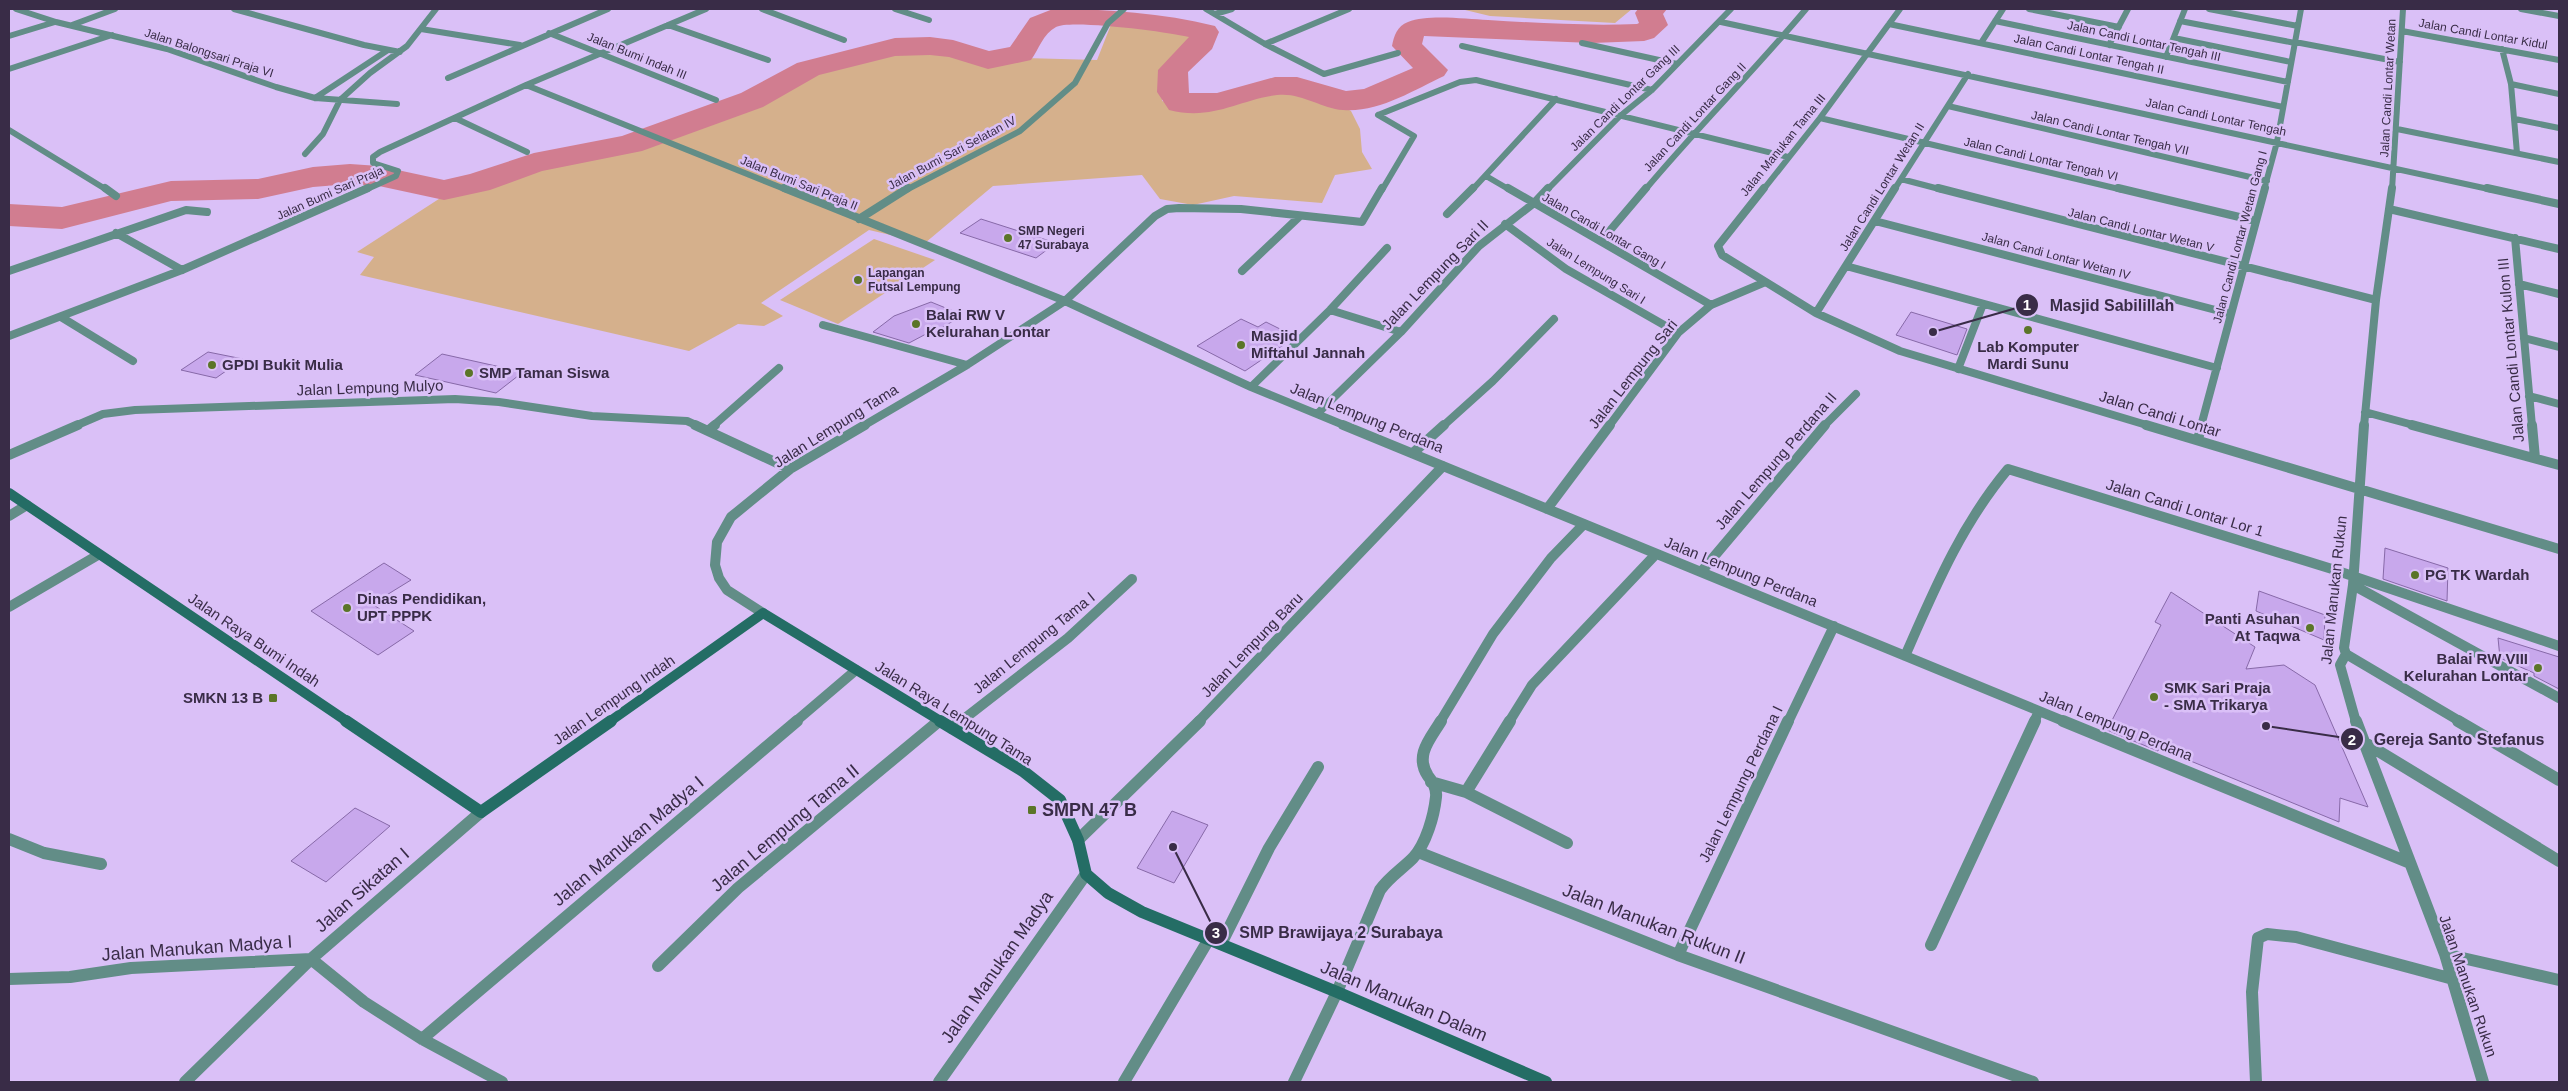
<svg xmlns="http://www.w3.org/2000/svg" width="2568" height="1091" font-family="Helvetica,sans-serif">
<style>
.green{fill:#d5b08c}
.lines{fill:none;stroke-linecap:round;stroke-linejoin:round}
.river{fill:#d17d90;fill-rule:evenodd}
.building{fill:#c8a8ec;stroke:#8769a8}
.street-far3{stroke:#628d87;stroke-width:6}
.street-far2{stroke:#628d87;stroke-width:8}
.street-far1{stroke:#628d87;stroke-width:10}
.street{stroke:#628d87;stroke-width:12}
.secondary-far1{stroke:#246d65;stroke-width:10}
.secondary{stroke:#246d65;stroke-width:12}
.poi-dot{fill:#5b7528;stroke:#dac0f7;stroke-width:2}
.labels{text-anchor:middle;stroke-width:5;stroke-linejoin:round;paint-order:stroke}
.far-street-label{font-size:12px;fill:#392c47;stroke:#dac0f7}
.far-poi-label{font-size:12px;font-weight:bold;fill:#392c47;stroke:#dac0f7;text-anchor:start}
.street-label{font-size:15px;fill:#392c47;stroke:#dac0f7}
.poi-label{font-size:15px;font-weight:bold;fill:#392c47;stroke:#dac0f7;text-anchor:start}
.near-poi-label{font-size:18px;font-weight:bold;fill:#392c47;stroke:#dac0f7;text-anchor:start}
.near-street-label{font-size:18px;fill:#392c47;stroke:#dac0f7}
.leader{fill:none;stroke:#392c47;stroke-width:2}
.callout-dot{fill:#392c47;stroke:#dac0f7;stroke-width:2}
.mark-label{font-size:15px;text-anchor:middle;font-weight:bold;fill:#fff}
.callout-label{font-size:16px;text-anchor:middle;font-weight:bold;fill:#392c47;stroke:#dac0f7;stroke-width:5;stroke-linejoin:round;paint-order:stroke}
</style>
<rect width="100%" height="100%" fill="#dac0f7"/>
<path class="green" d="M1461,9h171l-17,14 -125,-7z
M1112,22l78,12 4,8c-24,20 -33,25 -32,59 32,10 63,4 95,-4 8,-2 17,-8 25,-9 24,-2 48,13 69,23l9,18 2,23 10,17 -37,6 -13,28 -88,-7 -41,9 -33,-6 -18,-24 -149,11 -68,57 -56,-13 -108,73 22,13 -19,10 -26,-2 -49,27 -329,-76 14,-18 -17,-5 88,-57 86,-26 61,-9 59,-16 101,-40 60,-31 18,-7 68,-16 43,1 33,11 20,2 31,-6 72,2z
M874,239l61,21 -97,64 -58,-24z"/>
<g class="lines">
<path class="river" d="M1053,9c55,0 109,4 162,17l4,6 -7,17 -24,23 1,21h28l58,-16h22l49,14 18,-2 49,-21 -21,-22c2,-10 5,-20 16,-24 20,-8 57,-3 80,-2 50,3 99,6 149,4l2,-1 -4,-10 3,-4h29l-4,5 5,11 -14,13 -10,3 -52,2 -168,-7 -2,8 26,26 -4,6c-30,14 -66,37 -101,34 -23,-2 -42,-18 -66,-15 -39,5 -64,26 -108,15l-12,-18 1,-22 31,-33c-20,-5 -119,-18 -133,-10 -13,7 -17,22 -25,33l-43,9 -39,-12 -19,-2 -35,1 -76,19 -56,32 -121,44 -100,20 -52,19 -46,10 -65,-14 -29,-2 -37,3 -55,12 -87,2 -109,28 -53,-3v-22l53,3 109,-26 87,-2 55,-12 37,-3 29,2 65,14 26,-6 64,-21 88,-17 119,-43 56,-30 98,-25 35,-1 23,3 36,11 21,-4 20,-29z"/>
</g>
<path class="building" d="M981,219l75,24 -20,15 -76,-25z
M931,302l32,13 -33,20 -4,-1 -17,9 -36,-11 21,-16z
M1911,312l56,17 -10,26 -61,-20z
M1241,319l17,8 8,-5 22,11 -10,7 7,4 -40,27 -48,-25z
M208,352l35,7 -27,19 -35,-8z
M442,354l81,18 -27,21 -81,-18z
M2385,548l63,20 -1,33 -64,-22z
M384,563l27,17 -39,24 42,27 -36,24 -67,-44z
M2259,591l66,24 -1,25 -68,-29z
M2171,592l84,55 -9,22 38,-4 31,20 53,122 -28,-9 -1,24 -180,-74 -1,3 -51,-21 54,-105 -6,-3z
M2498,638l61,19v32l-25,-13v-3l-34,-15z
M355,808l35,18 -64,56 -35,-21z
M1172,811l36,14 -34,58 -37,-15z"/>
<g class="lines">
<path class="street-far3" d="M16,9l40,13 111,27 109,38 39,11 82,6
M234,9l130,36 36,7
M762,9l82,31
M895,9l34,11
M1206,9l59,35 59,30 74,-21
M2029,9l90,18
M2209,9l89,17
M2521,9l38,7
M1215,14l17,-5
M1995,21l293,61
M2180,21l115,22
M1721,22l772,168
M1889,24l394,83
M72,25l43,-16
M668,25l100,35
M421,29l99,16
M2402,31l157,29
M549,33l167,67
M9,36l46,-14
M2174,38l117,24
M2295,42l105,20
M1582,43l95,21
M1981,43l22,-34
M1265,44l84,-35
M2109,45l19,-36
M1462,46l190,44
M2502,49l9,35 6,69
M2166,57l19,-48
M9,69l103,-34
M448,78l160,-69
M2511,84l48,10
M526,85l261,105
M315,98l73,-48
M1948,106l319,75
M1378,115l82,-33 16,-2 312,77
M1378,115l36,21 -32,54
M455,118l72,34
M1820,118l303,72
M2515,119l44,9
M2397,129l162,33
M9,130l98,60
M305,154l18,-20 17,-34 30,-27 37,-27 29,-37
M1486,176l24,14
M1901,179l42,11
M365,190l31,-14 2,-5 -25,-8v-6l7,-5 146,-67 180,-76
M906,190l114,-59 55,-48 33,-60 16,-14
M1472,190l84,-91
M1547,190l73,-74 32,-26 79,-81
M1645,190c52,-62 109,-119 161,-181
M1763,190l57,-72 80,-109
M1894,190l74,-116
M2264,190l13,-48 24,-133
M2392,190l11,-181"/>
<path class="street-far2" d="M105,188l11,8
M784,188l281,113 186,86 95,39
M1508,188l203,117
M1764,188l-46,58 4,9 94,58 84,38 250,75
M1938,188l438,112
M2118,188l138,33
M2487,188l72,16
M2389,209l170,40
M1447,214l26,-26
M859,219l49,-31
M1875,221l356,93
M1505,224l61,45 112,64
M116,233l66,37
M2515,238l17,188
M1601,241l45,-53
M1846,266l371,102
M9,271l177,-61 21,2
M1242,271l58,-55
M2519,284l40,10
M1330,310l71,22
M1816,313l79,-125
M61,317l72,44
M823,325l144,40
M9,336l173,-66 186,-82
M2524,338l35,9
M1958,369l25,-65
M1251,387l79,-77 57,-62
M2529,396l30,8
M2365,412l52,14
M1317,414l84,-82 78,-86 55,-43 14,-15
M75,426l28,-12 32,-4 320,-11 44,3 93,14 95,5 11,5
M713,426l66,-58
M863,426l104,-61 98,-64 90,-85 12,-7 12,-1 62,1 121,13 20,-34
M1443,426l50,-45 61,-62
M1609,426l69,-93 33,-28 52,-22
M1824,426l32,-32
M2201,426l64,-238
M2364,426l12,-126 16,-112"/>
<path class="street-far1" d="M695,425l95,44
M1343,425l723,297
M2146,425l413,124
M2412,425l147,40
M2532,425l3,33
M709,430l6,-5
M2198,439l4,-14
M1413,453l31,-28
M9,455l69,-30
M1547,509l63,-84
M9,516l18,-11
M1701,572l124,-147
M2353,585l206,113
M9,607l89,-52
M763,613l-36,-23 -8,-12 -4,-13 2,-23 14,-25 59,-48 75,-44
M2346,654l115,68
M1905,656c29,-66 56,-131 103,-187l324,100 227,77
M795,722l61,-52
M960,722l108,-84 64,-59
M1198,722l245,-256
M1440,722l53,-88 58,-76 33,-34
M1509,722l23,-37 124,-131
M1788,722l46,-96
M2034,722l5,-11
M2356,722l-16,-57 6,-11 -2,-6 9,-63 11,-160"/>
<path class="street" d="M2063,721l347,142
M2356,721l89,233 38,128
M2458,721l101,59
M952,728l10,-7
M2362,741l197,120
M1431,782l35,10 101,51
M1466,792l44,-71
M9,839l35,14 57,11
M1078,840l122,-119
M1418,852l260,103 355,127
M1221,944l48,-96 49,-81
M1931,945l104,-224
M2445,954l114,26
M1678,955l110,-234
M658,966l80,-78 201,-167
M9,979l61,-2 61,-9 180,-9 53,43 58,37 80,43
M422,1039l375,-318
M185,1082l126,-123 170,-147
M939,1082l147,-208
M1124,1082l85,-143
M1294,1082l43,-90 43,-102c9,-13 22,-21 33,-32 13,-14 21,-42 23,-61 1,-8 -3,-15 -8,-21 -14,-21 3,-38 13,-55
M2256,1082l-4,-90 6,-54 9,-4 29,3 157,42"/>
<path class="secondary-far1" d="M9,493l339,229
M609,722l154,-109 179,109"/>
<path class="secondary" d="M346,721l135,91 130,-91
M940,721l83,50 37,29 18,40 8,34 22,19 34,19 195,80 209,90"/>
</g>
<g class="poi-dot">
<circle cx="1008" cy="238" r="5"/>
<circle cx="858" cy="280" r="5"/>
<circle cx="916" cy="324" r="5"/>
<circle cx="2028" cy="330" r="5"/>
<circle cx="1241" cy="345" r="5"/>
<circle cx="212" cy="365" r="5"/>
<circle cx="469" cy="373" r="5"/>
<circle cx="2415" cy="575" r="5"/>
<circle cx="347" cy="608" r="5"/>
<circle cx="2310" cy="628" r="5"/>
<circle cx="2538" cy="668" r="5"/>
<circle cx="2154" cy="697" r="5"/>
<rect x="268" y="693" width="10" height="10" rx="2.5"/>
<rect x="1027" y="805" width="10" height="10" rx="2.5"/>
</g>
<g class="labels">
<g class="far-street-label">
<text transform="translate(2483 34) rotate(10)" y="4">Jalan Candi Lontar Kidul</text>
<text transform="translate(2144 41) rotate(12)" y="4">Jalan Candi Lontar Tengah III</text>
<text transform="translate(209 53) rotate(18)" y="4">Jalan Balongsari Praja VI</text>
<text transform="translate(2089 54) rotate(12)" y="4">Jalan Candi Lontar Tengah II</text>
<text transform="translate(637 56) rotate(22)" y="4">Jalan Bumi Indah III</text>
<text transform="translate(2388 88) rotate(-87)" y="4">Jalan Candi Lontar Wetan</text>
<text transform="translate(1625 98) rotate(-44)" y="4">Jalan Candi Lontar Gang III</text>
<text transform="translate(1695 117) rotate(-47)" y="4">Jalan Candi Lontar Gang II</text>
<text transform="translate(2216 117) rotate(12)" y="4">Jalan Candi Lontar Tengah</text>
<text transform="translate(2110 133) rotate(13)" y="4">Jalan Candi Lontar Tengah VII</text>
<text transform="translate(1783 145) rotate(-51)" y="4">Jalan Manukan Tama III</text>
<text transform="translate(952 153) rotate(-28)" y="4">Jalan Bumi Sari Selatan IV</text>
<text transform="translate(2041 159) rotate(13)" y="4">Jalan Candi Lontar Tengah VI</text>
<text transform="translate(799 183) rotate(22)" y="4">Jalan Bumi Sari Praja II</text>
<text transform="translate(1882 187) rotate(-58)" y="4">Jalan Candi Lontar Wetan II</text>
<text transform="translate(330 193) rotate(-24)" y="4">Jalan Bumi Sari Praja</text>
<text transform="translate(2141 230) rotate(14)" y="4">Jalan Candi Lontar Wetan V</text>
<text transform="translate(1604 231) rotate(30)" y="4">Jalan Candi Lontar Gang I</text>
<text transform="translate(2240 237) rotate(-75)" y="4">Jalan Candi Lontar Wetan Gang I</text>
<text transform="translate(2056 256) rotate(15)" y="4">Jalan Candi Lontar Wetan IV</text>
<text transform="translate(1596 271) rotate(32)" y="4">Jalan Lempung Sari I</text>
</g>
<g class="far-poi-label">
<text x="1018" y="235">SMP Negeri<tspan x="1018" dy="14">47 Surabaya</tspan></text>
<text x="868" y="277">Lapangan<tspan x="868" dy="14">Futsal Lempung</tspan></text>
</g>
<g class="street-label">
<text transform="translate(1435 275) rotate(-46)" y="5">Jalan Lempung Sari II</text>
<text transform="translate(2511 350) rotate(-95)" y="5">Jalan Candi Lontar Kulon III</text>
<text transform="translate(1633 374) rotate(-52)" y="5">Jalan Lempung Sari</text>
<text transform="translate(370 388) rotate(-2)" y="5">Jalan Lempung Mulyo</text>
<text transform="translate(2160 414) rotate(17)" y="5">Jalan Candi Lontar</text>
<text transform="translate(1367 418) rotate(22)" y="5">Jalan Lempung Perdana</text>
<text transform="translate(836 426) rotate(-32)" y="5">Jalan Lempung Tama</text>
<text transform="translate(1776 461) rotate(-49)" y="5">Jalan Lempung Perdana II</text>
<text transform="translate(2185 508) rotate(17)" y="5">Jalan Candi Lontar Lor 1</text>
<text transform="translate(1741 572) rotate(22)" y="5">Jalan Lempung Perdana</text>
<text transform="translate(2334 590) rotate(-84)" y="5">Jalan Manukan Rukun</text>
<text transform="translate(254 640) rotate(34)" y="5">Jalan Raya Bumi Indah</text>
<text transform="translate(1034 643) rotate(-39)" y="5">Jalan Lempung Tama I</text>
<text transform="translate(1252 645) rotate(-46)" y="5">Jalan Lempung Baru</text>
<text transform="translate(614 700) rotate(-35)" y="5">Jalan Lempung Indah</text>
<text transform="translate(954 713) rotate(32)" y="5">Jalan Raya Lempung Tama</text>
<text transform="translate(2116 726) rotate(22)" y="5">Jalan Lempung Perdana</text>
<text transform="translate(1741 784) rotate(-64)" y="5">Jalan Lempung Perdana I</text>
<text transform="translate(2468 986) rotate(71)" y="5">Jalan Manukan Rukun</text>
</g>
<g class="poi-label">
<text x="926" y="320">Balai RW V<tspan x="926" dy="17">Kelurahan Lontar</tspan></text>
<text x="1251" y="341">Masjid<tspan x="1251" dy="17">Miftahul Jannah</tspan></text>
<text x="2028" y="352" text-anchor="middle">Lab Komputer<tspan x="2028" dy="17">Mardi Sunu</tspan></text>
<text x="222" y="370">GPDI Bukit Mulia</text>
<text x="479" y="378">SMP Taman Siswa</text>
<text x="2425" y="580">PG TK Wardah</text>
<text x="357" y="604">Dinas Pendidikan,<tspan x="357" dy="17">UPT PPPK</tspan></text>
<text x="2300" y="624" text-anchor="end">Panti Asuhan<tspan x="2300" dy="17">At Taqwa</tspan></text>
<text x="2528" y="664" text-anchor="end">Balai RW VIII<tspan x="2528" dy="17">Kelurahan Lontar</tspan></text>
<text x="2164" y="693">SMK Sari Praja<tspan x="2164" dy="17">- SMA Trikarya</tspan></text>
<text x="263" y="703" text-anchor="end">SMKN 13 B</text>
</g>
<g class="near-poi-label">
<text x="1042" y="816">SMPN 47 B</text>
</g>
<g class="near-street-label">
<text transform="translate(785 828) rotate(-40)" y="6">Jalan Lempung Tama II</text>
<text transform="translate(628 841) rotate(-40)" y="6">Jalan Manukan Madya I</text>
<text transform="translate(362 890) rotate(-41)" y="6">Jalan Sikatan I</text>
<text transform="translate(1654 924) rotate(21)" y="6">Jalan Manukan Rukun II</text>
<text transform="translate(197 948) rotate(-4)" y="6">Jalan Manukan Madya I</text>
<text transform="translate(997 967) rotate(-55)" y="6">Jalan Manukan Madya</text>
<text transform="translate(1404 1001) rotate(23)" y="6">Jalan Manukan Dalam</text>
</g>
</g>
<path class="leader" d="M1933 332L2027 305M2266 726L2352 739M1173 847L1216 933"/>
<g class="callout-dot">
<circle cx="1933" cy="332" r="5"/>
<circle cx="2266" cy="726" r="5"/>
<circle cx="1173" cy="847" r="5"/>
<circle cx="2027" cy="305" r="12"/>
<circle cx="2352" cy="739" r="12"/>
<circle cx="1216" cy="933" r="12"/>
</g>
<g class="mark-label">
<text x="2027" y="310">1</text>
<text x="2352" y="745">2</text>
<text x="1216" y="938">3</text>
</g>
<g class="callout-label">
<text x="2112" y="311">Masjid Sabilillah</text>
<text x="2459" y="745">Gereja Santo Stefanus</text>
<text x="1341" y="938">SMP Brawijaya 2 Surabaya</text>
</g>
<rect width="2568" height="1091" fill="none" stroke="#392c47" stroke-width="20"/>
</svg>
